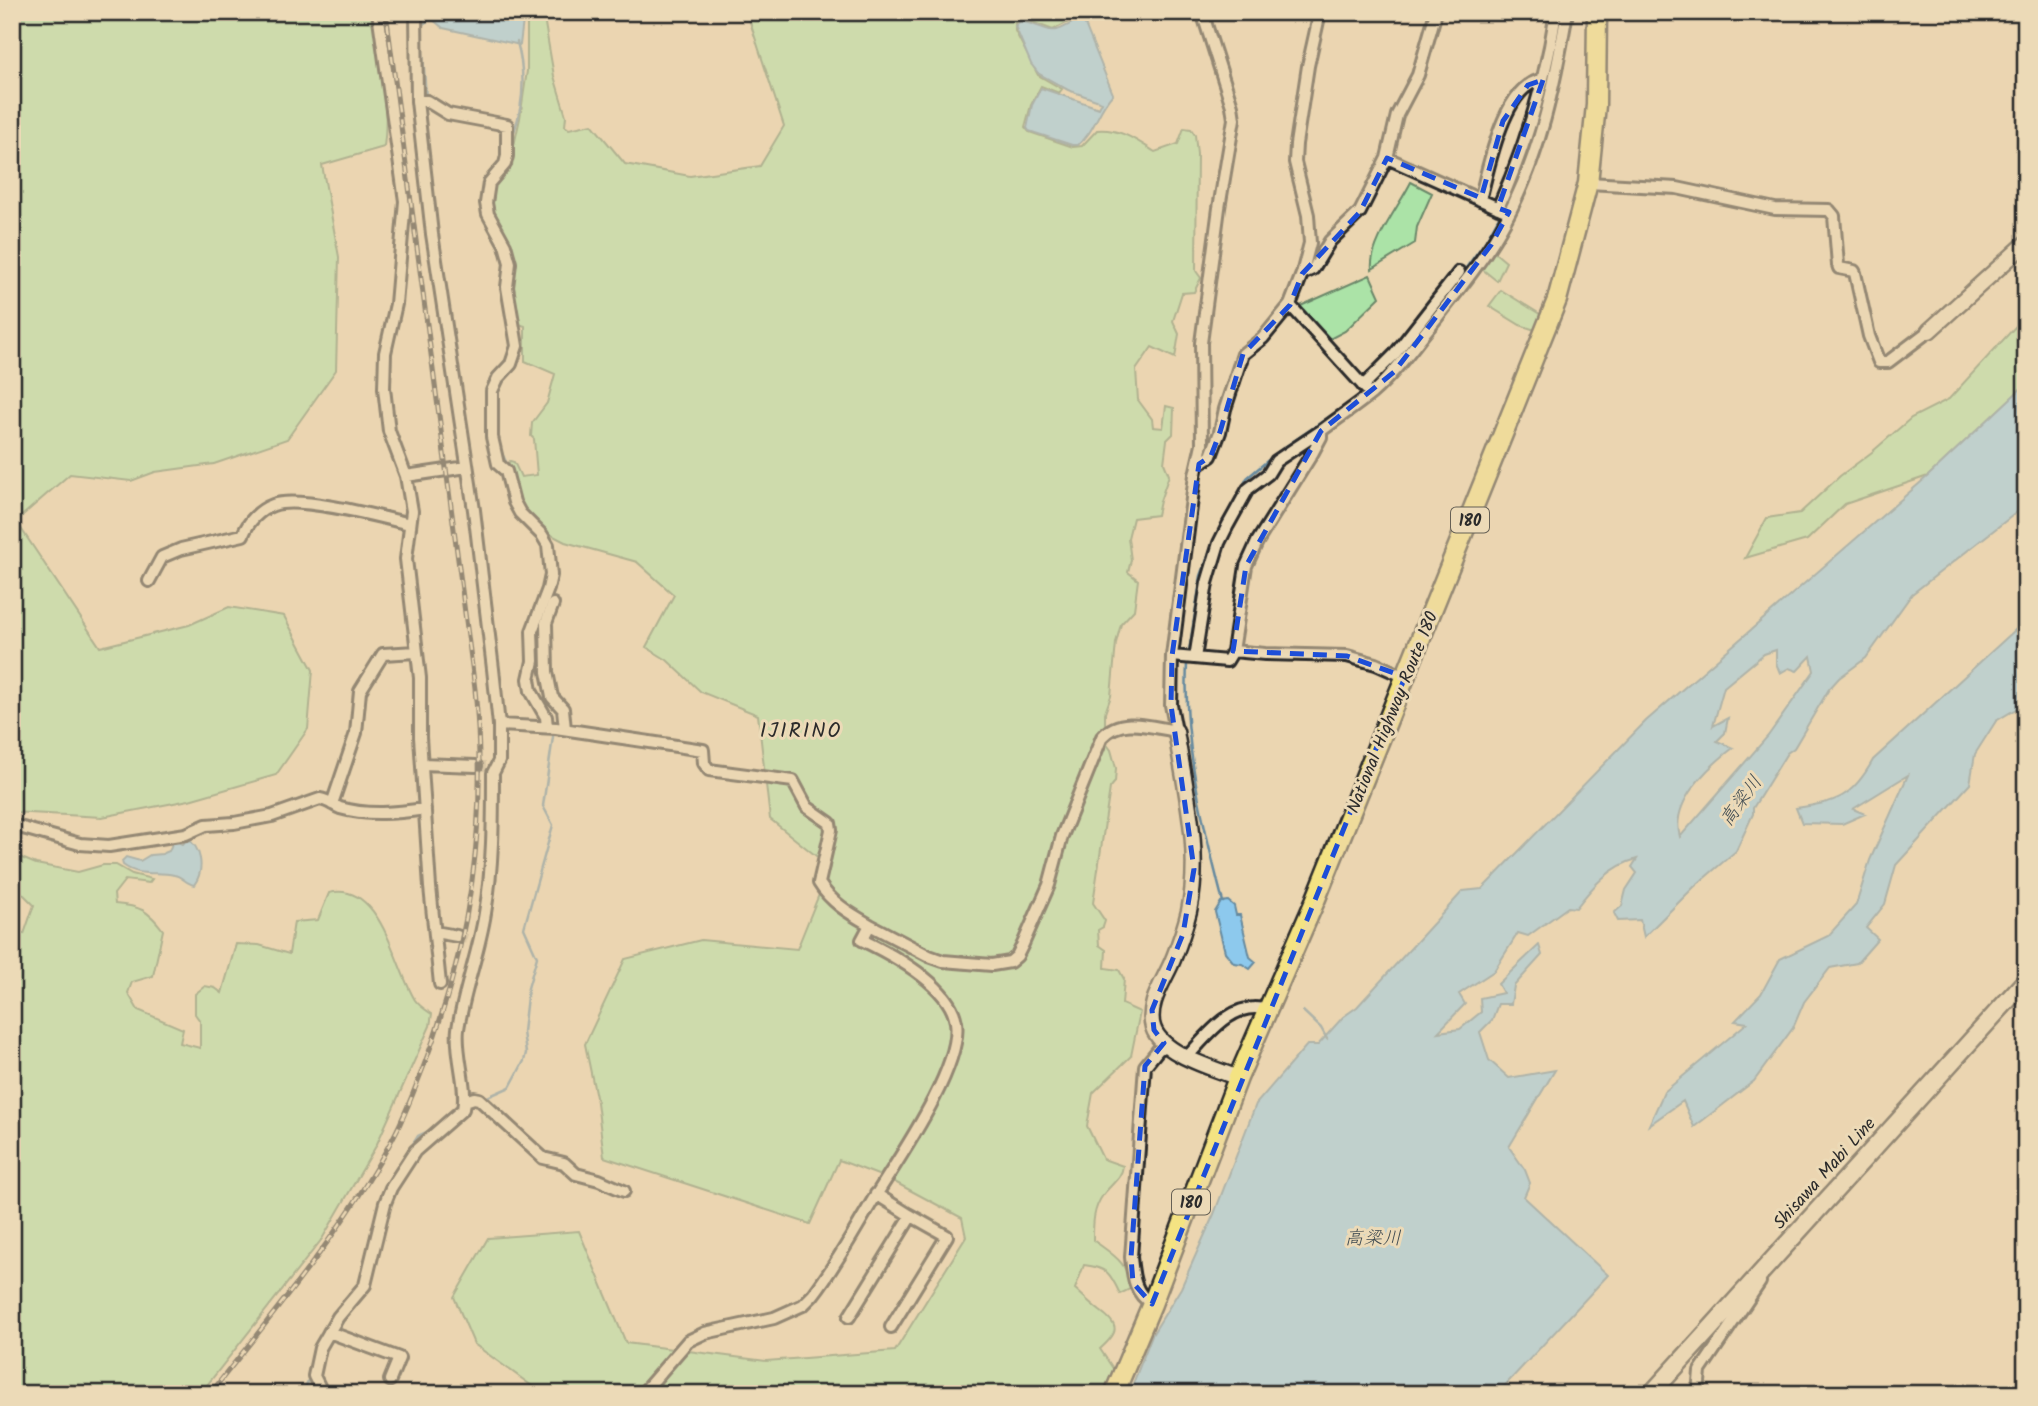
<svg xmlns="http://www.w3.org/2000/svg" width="2038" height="1406" font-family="Kalam,'Klee One',sans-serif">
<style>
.green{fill:#abe3a7;stroke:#6b8769;stroke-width:2}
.water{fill:#8dc9ed;stroke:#668a9f;stroke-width:2;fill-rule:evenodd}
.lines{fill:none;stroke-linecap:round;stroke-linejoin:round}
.stream{stroke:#668a9f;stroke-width:2.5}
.minor-tunnel{stroke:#c5b496;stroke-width:10;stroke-dasharray:10 5;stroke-linecap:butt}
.minor-casing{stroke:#2b2b2b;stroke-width:16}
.tertiary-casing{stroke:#2b2b2b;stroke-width:19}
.secondary-casing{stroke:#2b2b2b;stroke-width:21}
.trunk-casing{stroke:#2b2b2b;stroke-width:23}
.minor{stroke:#ecdab7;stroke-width:10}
.tertiary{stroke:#ecdab7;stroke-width:14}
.secondary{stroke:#ecdab7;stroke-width:16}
.trunk{stroke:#f4e382;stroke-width:18}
.rail-casing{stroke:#2b2b2b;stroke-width:5}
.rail{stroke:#ecdab7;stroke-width:2.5;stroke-dasharray:8;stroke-linecap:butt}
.marked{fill:none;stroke:#1d4ed8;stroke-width:5;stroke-dasharray:14 9;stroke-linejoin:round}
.labels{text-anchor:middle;stroke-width:6;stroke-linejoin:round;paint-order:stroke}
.shield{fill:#ecdab7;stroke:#656055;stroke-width:2}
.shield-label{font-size:16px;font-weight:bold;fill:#2b2b2b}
.street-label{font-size:18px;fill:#2b2b2b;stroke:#ecdab7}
.water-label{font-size:19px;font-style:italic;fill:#3f4b52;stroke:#ecdab7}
.quarter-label{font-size:21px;letter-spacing:2px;fill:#2b2b2b;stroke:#ecdab7}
</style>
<rect width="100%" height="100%" fill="#ebd6b1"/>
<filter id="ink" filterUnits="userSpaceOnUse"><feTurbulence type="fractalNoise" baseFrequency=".0143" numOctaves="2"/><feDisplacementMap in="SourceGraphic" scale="14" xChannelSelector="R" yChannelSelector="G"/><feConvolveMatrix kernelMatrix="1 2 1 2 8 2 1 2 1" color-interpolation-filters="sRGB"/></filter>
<g filter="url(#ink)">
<path class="green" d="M12,12h361c6,44 17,91 11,135l-62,18 17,92 -3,113 -49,69 -73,25 -59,8 -24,9 -61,-7 -54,47 84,126 89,-22 40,-18 55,9 29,54 -5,59 -32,46 -87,25 -87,17 -90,-5z
M527,12h30l-13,6 10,58 12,40 -1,10 4,3 23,-5 33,40 65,12 70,-10 24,-40 -36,-110 -20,1 -14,-5h390l-4,3 -20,1 -27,14 -26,-10 -12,2v9l23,44 24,14 -3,4 -18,-7 -10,19 -6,22 4,5 44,15 9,-1 15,-16c23,-2 39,10 58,22l23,-8 6,-16 7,1 4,6 2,19 -1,117 5,7 -7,14 -12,1 -9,28 6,13 -4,24 -23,-11 -16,23 2,30 14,19 1,8 10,1 3,-22 8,2 -1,26 -6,6 -3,23 5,12 -9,26 -3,14 -24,3 -5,20 3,22 -3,12 10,8 -4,30 -13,14 -5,19 -5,53 -6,17v29l6,8 5,18 -1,14 -5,6 -17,115 12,18 -2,6 -5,3 1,15 7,5 -1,18 14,2 5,9 -2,25 18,8 -9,44 -38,37 -6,33 16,33 20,7c-1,12 -13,19 -20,29 -10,14 -10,28 -10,45 20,15 36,22 37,49l-10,5c-10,-21 -12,-26 -36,-29l-9,24c8,7 16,15 25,22 21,15 18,22 0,38l14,21 -10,24h-561l-69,-50 -20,-47 34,-59 91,-7 47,112 140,18 129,-10 71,-114 -4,-19 -71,-38 -52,-20 -29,64 -206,-67 -7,-55 -12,-58 40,-85 76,-19 96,9 33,-82 -60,-48 -12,-104 -57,-23 -34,-32 -21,-13 28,-52 -37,-33 -72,-20 -27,-14 -21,-24 -11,-37 4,-6 4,1 7,15 16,-2 -3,-36 -3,-3 1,-13 15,-20 8,-29 -30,-13v-35l-9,-3 -5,-37 4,-26 -4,-15 -21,-41 1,-15 19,-25 10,-46 7,-47z
M1411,182l21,11 -15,34 -2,16 -43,26c-3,-25 28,-64 39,-87z
M1494,252l12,10 -9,19 -15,-12z
M1370,275l10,22 -35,34 -21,11 -28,-34z
M1501,290l42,26 -5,15 -18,-6 -31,-19z
M2026,315v69l-98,92 -83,28 -38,36 -62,18 22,-40 33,-5 40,-37 32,-24 39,-34 38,-19z
M12,854l24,10 42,8 25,-7h13l16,9 20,5 -3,4 -24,-3 -11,14 1,10c25,2 33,6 48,26l-10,46 -21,6 -4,11 10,17 45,19 -3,14 20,5v-27l-5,-7v-20l10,-8 10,2 7,5 14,-49 23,1 30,9 5,-32 24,-2 11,-27c52,-13 65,73 86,107 4,6 11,10 17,14l-2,12 -54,120 -54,93 -122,155h-188v-467l12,7 10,-29 -22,-22z"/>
<path class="water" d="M430,12h94l-4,33 -77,-17 -11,-9z
M1082,17l31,77c-15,15 -18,38 -35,51h-6l-43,-14 -2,-3 5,-23 9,-17 58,20 3,-6 -34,-12 -29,-16 -8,-10 -16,-38 5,-5c36,8 27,18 62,-4z
M2026,384v121l-114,89 -46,64 -27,20 -10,11 -35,59 -7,5 -34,55v6l-17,37 -42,36 -50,50 -4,-17 -22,1 -4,-8 8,-7 4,-16 11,-17 -5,-6 5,-8c-27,7 -45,28 -61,49l-8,-1 -40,29 -10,-3 -24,38 -35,23 6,10 -27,28 22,-3 21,-17 -1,-14 23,-5 -5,-9 41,-39 3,10 -28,31 -3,18h-13l-6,16 -12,12 9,28 20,18 46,-8 -46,77 16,23 5,13 -6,14 84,78 -111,119h-368l23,-59 29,-47 33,-74 42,-110 51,-59h11l25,-28 14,-10 106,-116 19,-2 164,-168 282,-245zM1776,650v13l4,10 9,-5 8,3 14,-15 3,15 -46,65 -88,101c-10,-34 27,-69 53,-89l-16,-7 8,-8 3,-15 -15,8 11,-39 40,-33z
M2026,620v83l-30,18 -21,33 -5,30 -74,81 -11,39 -19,24 12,11 -21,24 -27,5 -26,34 -11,26 -39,53 -60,46 -11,-26 -34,24 15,-33 83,-69 -12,-2 26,-27 19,-35 48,-23 28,-31 14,-45 38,-85 -55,34 12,5 -23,10 -40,-1 -6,-15c41,-6 56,-10 77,-48z
M186,838c16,9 19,32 8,47 -9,-2 -12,-9 -20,-10 -18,-4 -35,2 -51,-10l-1,-4 4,-4 14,4 10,-6 12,-1 7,-3 5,-12 9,6z
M1228,901l6,5 2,9h4l10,42 6,5 -6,7 -8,-5 -8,-1 -9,-11 -10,-40 6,-10z"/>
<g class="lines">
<path class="stream" d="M421,25l5,73
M422,25l13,-10
M1568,36l3,-17
M431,110l13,7
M512,131l2,1 -2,12
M514,132c10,-29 11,-61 3,-90
M1504,207l31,-78 17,-65
M1463,272l22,-30 16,-29
M1404,367l40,-50
M1330,430l12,-8
M499,447l9,19
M1189,651l12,-75 13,-36 33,-62 32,-27 85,-58
M1187,663c-4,81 16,162 36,239
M539,695l12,19 2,9
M1303,1011l18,17 6,11
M483,1099l27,-12 14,-26 2,-8 -3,-21 5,-44 9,-31 -13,-29 29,-103 -10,-19 11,-76
M408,1152l10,-16 15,-7
M303,1394l7,-19"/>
<path class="minor-tunnel" d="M476,766h16
M457,936l17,5"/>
<g class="minor-casing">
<path id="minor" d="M378,12l27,189 -9,103 -11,49 -1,35 5,43 17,45 6,35 -6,48 14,119v59l10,150 10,97
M417,101h10l21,13 59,11v31l-2,8 -16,19 -3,20 2,11 17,31 5,18 -3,24 10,59 -6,18 -13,14 -6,13v46l6,27 8,7 8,31 6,11 22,22 6,10 3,30 -3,14 -16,42 1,30 -4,18 2,12 15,26 1,10
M1387,158l116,52
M1588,183l89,5 98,21 54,1 5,6 4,49 1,3 15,3 1,2 14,63 10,26h9l41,-31
M1480,200c8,-30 24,-118 63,-120
M1498,208c28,-63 48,-128 58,-196
M1302,274l11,-5 17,-28 30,-29 27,-54 10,-43 21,-40 18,-63
M1290,305l76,84
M1363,386l31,-31 65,-83
M1199,464l12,-8 9,-24 5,-23 18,-55 20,-16 27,-33 12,-31 8,-31 -2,-28 -13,-53 1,-18 12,-78 12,-54
M406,476l61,-9
M149,581l13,-24 19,-8 62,-14c5,-13 16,-25 30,-30 25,-10 108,12 137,19
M553,604l-7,19 1,49 5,25 11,12 2,20
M1233,651l32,3 82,2 29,8 29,13
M1172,656l55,5 6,-10 13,-85 11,-24 56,-90 8,-15v-6c17,-13 35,-25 51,-38 23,-20 40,-45 59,-68 27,-34 54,-67 74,-104 35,-64 50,-138 62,-209
M1195,658l12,-75 12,-40 9,-18 20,-36 20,-15 8,-13 45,-30
M499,725l57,3 147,22 1,13 5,7 84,11 14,26 23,16 1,7 -12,53c12,20 32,31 51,42
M422,764l54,2
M332,804l24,-71 4,-42 23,-37 33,-2
M12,825l68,19 29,2 77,-12 20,-9 28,-2 38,-7 48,-17c8,1 13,6 20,9 28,8 57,5 85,1
M435,932l22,4
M1186,1058c21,-22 47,-59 81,-48
M465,1101l9,-3 5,1 64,59 21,5 12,11 23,6 25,11
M1152,1304c-18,-11 -19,-28 -21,-47l14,-191 13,-16 8,-5
M849,1317l62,-101 -35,-22
M891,1327l56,-91 -39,-22
M329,1332l70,26 -9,22
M323,1394l-9,-18 6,-28 18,-31 27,-32 20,-82 6,-15 24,-37 48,-42c5,-22 -8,-55 -5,-80 6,-39 21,-77 27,-116 8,-46 8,-94 8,-140l6,-12v-36l-6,-56 -19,-159 -42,-276 -15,-133 -1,-89
M642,1394l46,-53 17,-8 69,-15 29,-13 10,-10c23,-30 41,-63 60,-95 24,-39 90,-133 83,-178 -6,-37 -65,-68 -94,-82l8,-15 59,31 14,5 49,4 18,-3 7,-6 6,-12 26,-59 13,-49 40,-99c19,-21 48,-10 74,-6l-5,-26 1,-49 23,-181 7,-31 -1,-101 18,-135 15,-89 -2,-13 -30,-94
M1698,1394l2,-23 60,-89"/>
</g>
<g class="tertiary-casing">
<path id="tertiary" d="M1929,331l97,-88
M1176,731c9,59 26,120 13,180 -4,16 -9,31 -15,46 -8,22 -28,46 -21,70 9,28 61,41 85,51"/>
</g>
<g class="secondary-casing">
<path id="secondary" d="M1651,1394l375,-414"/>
</g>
<g class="trunk-casing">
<path id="trunk" d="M1114,1394l38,-90 86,-226 77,-177 242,-601 31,-117 8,-78 1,-93"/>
</g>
<use href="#minor" class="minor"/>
<use href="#tertiary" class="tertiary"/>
<use href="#secondary" class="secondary"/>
<use href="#trunk" class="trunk"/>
<g class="rail-casing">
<path id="rail" d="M210,1394c63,-81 130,-159 179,-249 14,-24 24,-51 34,-77 48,-124 65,-247 52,-379l-89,-677"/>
</g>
<use href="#rail" class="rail"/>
</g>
</g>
<path d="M0 0H2038V1406H0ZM1543,80l-45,128 11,4 -18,33 -97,127 -73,59 -75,135 -13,85 114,5 58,21 -253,627 -19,-21 -2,-26 14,-191 19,-23 -10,-13 -2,-20 31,-76 11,-65 -23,-164 1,-49 27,-192 12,-8 9,-24 23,-78 47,-49 12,-31 58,-62 27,-54 94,40 22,-77 25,-36z" fill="#ebd6b1" fill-opacity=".55" fill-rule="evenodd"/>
<path class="marked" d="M1543,80l-45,128 11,4 -18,33 -97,127 -73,59 -75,135 -13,85 114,5 58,21 -253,627 -19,-21 -2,-26 14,-191 19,-23 -10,-13 -2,-20 31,-76 11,-65 -23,-164 1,-49 27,-192 12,-8 9,-24 23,-78 47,-49 12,-31 58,-62 27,-54 94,40 22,-77 25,-36z"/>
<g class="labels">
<g class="shield">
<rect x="1451" y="507.5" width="38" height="25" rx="5"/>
<rect x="1172" y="1189.5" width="38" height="25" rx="5"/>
</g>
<g class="shield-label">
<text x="1470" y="526">180</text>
<text x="1191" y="1208">180</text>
</g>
<g class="street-label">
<text transform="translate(1392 712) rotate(-68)" y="6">National Highway Route 180</text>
<text transform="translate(1824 1173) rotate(-48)" y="6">Shisawa Mabi Line</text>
</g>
<g class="water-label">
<text transform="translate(1740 800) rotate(-54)" y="7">高梁川</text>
<text x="1373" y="1244">高梁川</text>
</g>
<g class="quarter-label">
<text x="801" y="737">IJIRINO</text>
</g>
</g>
<rect width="2038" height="1406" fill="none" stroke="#ecdab7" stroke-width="42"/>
<rect x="21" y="21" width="1996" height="1364" fill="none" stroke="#2b2b2b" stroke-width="2.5" filter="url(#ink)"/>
</svg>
